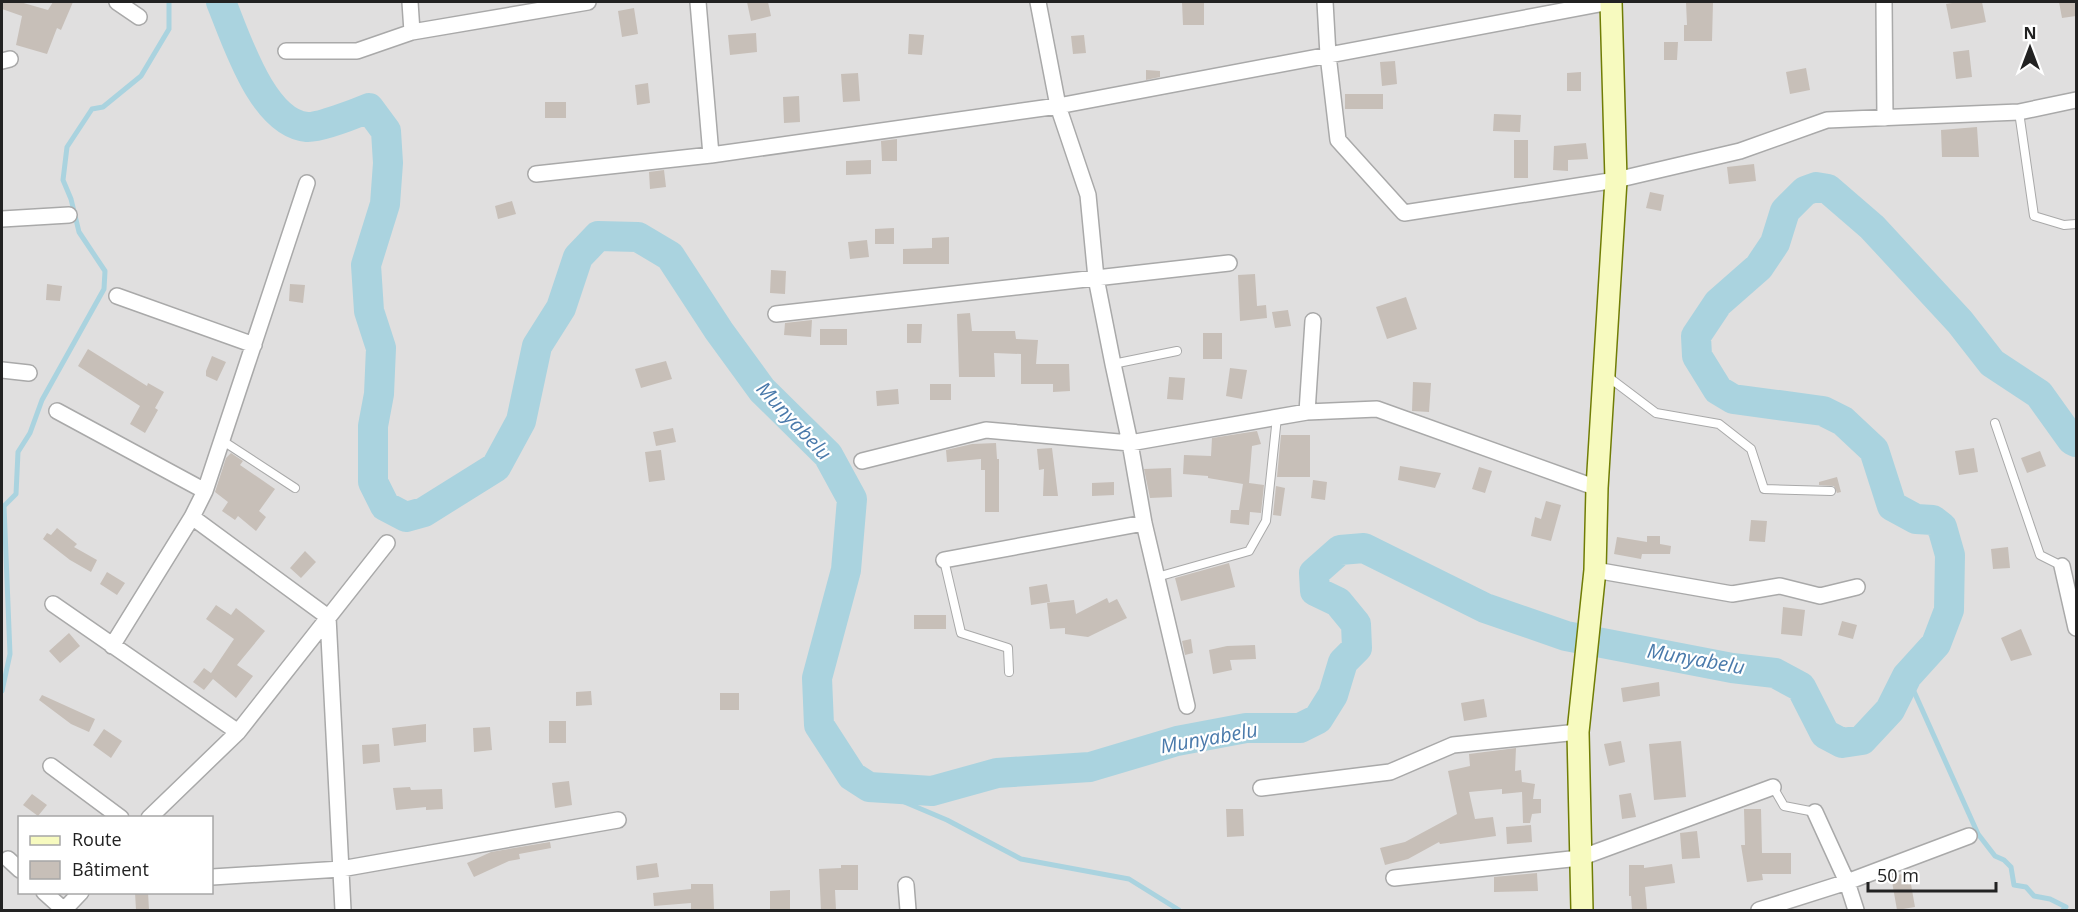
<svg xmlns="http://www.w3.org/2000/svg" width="2078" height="912" font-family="'Open Sans',sans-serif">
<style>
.residential{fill:#e0dfdf;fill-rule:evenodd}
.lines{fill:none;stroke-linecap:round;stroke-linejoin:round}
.stream{stroke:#aad3df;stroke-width:5}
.river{stroke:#aad3df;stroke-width:30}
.building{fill:#c7bfb8}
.lane-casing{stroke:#a9a9a9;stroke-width:10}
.street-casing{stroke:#a9a9a9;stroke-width:18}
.secondary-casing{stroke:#707d05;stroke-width:24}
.lane{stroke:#fff;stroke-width:8}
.street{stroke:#fff;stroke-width:15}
.secondary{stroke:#f7fabf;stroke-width:21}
.labels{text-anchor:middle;stroke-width:4.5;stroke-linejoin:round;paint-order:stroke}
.water-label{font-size:20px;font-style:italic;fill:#4a7aab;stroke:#fff}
</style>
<rect width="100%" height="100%" fill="#f2efe9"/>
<path class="residential" d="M2,2h2074v908h-2074zM20,818h192v74h-192z"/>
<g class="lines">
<path class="stream" d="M1907,676l71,158 17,22 9,4 7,7 3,18 12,2 8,9 16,3 16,8 -3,3
M2,691l8,-37 -6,-148 12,-12 2,-42 12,-19 12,-33 62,-111 1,-18 -26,-39 -8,-33 -8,-19 4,-33 25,-38 11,-2 38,-31 28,-47v-27
M869,787l78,33 74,39 108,20 50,31"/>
<path class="river" d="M221,2c15,36 41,121 86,125 12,1 50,-14 62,-19l17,23 2,32 -3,41 -19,61 3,46 12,37 -2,46 -6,32v56l12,24 21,11 18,-5 72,-45 25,-46 16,-75 24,-38 17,-51 20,-21 40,1 32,19 49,75 43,59 66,65 24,44 -6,71 -29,108 2,47 33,51 17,11 63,4 65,-18 93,-6 87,-26 69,-13h54l18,-9 15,-24 10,-33 14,-14 -1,-24 -18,-22 -23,-11 -1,-18 26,-23 24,-2 121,60 81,28 166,32 43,5 26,14 24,47 17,9 20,-3 28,-30 17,-34 29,-32 13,-34 1,-55 -8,-28 -9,-7 -17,-1 -24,-13 -18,-56 -31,-29 -20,-10 -90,-12 -15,-9 -21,-34 -1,-20 22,-33 41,-36 16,-24 10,-32 20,-20 11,-4 12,2 44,38 88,95 32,41 47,31 33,46 4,2"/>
</g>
<path class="building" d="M2,2h18l28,8 5,-8h20l-12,28 -4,-2 -10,26 -31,-9 6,-29 -20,-7z
M747,2h21l3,14 -20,5z
M1182,2h22v23h-21z
M1686,2h27l-1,39h-28v-16h3z
M1958,2h24l4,20 -35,7 -5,-25z
M2059,2h17v14l-14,2z
M634,8l4,26 -16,3 -4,-26z
M756,33l1,19 -27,3 -2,-20z
M909,34l15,1 -2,20 -14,-1z
M1084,35l2,18 -13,1 -2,-18z
M1664,42h14l-1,18h-13z
M1969,50l3,27 -16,2 -3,-27z
M1395,61l2,23 -15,2 -2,-24z
M1806,68l4,22 -20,4 -4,-22z
M1146,70l14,1v6l-14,3z
M1581,72v19h-14v-18z
M858,73l2,28 -17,1 -2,-28z
M648,83l2,20 -13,2 -2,-20z
M1345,94h38v15h-38z
M799,96l1,26 -16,1 -1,-26z
M545,102h21v16h-21z
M1494,114l27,1 -1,17 -27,-1z
M1977,127l2,30h-37l-1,-27z
M897,139v22h-15l-1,-20z
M1514,140h14v38h-14z
M1586,143l2,16 -20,1v11l-15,-1 1,-24z
M871,160v14l-25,1v-14z
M1754,164l2,17 -27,3 -2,-17z
M664,170l2,17 -16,2 -1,-17z
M1650,192l14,3 -3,16 -15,-3z
M512,201l4,13 -18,5 -3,-13z
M894,228v16h-19v-15z
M949,237v27h-46v-15l29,-1v-10z
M867,240l2,17 -19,2 -2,-17z
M771,270l15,1 -1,23 -15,-1z
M1255,274l2,32 9,-1 1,13 -27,3 -2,-46z
M47,284l15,2 -2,15 -14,-1z
M290,284l15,1 -2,18 -14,-2z
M1406,297l11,32 -30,10 -11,-32z
M1288,310l3,16 -16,2 -3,-16z
M970,313l2,18h43l1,8 22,1 -2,24h33l1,27 -17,1v-8h-32v-30l-27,-1 1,24h-36l-2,-63z
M812,320l-1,17 -27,-2 1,-12z
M907,324h15l-1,19h-14z
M820,329h27v16h-27z
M1203,333h19v26h-19z
M88,349l59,37 1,-3 16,9 -9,16 3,2 -13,23 -15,-9 10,-18 -62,-40z
M212,356l14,6 -9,19 -11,-5v-5z
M666,361l6,18 -31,9 -6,-19z
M1230,368l17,2 -5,29 -16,-3z
M1169,377l16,1 -2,22 -16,-1z
M1413,382l18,1 -2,29 -17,-1z
M930,384h21v16h-21z
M898,389l1,15 -22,2 -1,-15z
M673,428l3,14 -20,4 -3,-14z
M1257,431l4,13 -9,2 -3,37 15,2 -3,28 -11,-1 -1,13 -19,-2 1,-13h8l4,-26 -35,-6v-2l-25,-2 1,-19 27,1 1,-18z
M1281,435h29v42h-33z
M996,443l1,16h2v53h-14v-42h-4v-11l-34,3 -1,-12 26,-6z
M1052,448l6,48h-15l1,-27 -5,1 -2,-21z
M1974,448l4,24 -19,3 -4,-24z
M661,450l4,30 -16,2 -4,-30z
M2040,451l6,15 -19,7 -6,-15z
M231,453l12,8 -3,4 35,24 -16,22 7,6 -10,14 -18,-15 -3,4 -13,-9 6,-9 -13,-10 11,-34z
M1400,466l41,7 -6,15 -37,-8z
M1479,467l13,4 -7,22 -13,-4z
M1171,468l1,29 -22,1 -6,-29z
M1837,477l4,15 -4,1 -3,-7 -15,-1v-3z
M1313,480l14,2 -2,18 -14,-2z
M1114,482v13l-22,1v-13z
M1276,486l9,2 -4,28 -8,-1z
M1546,501l15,4 -10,36 -20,-5 4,-19 6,2z
M1751,520l16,1 -2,21 -16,-1z
M57,528l20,16 -3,3 23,13 -6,12 -21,-12 -27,-21 4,-6 4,2z
M1647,536h13v8l11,2 -1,8h-28l-1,5 -27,-5 3,-17 30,5z
M2008,547l2,21 -17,1 -2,-20z
M305,551l11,11 -15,16 -11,-10z
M1229,563l6,24 -54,14 -6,-23z
M107,572l18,11 -8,12 -17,-11z
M1047,584l3,18 -19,3 -2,-18z
M1107,598l2,5 8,-4 10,19 -39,19 -23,-3v-6l-15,1 -3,-26 27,-3 2,14z
M216,605l15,10 5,-7 29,23 -28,34 16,11 -17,22 -23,-19 -9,11 -11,-8 11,-14 7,5 23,-34 -28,-20z
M1783,607l22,3 -3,26 -21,-2z
M914,615h32v14h-32z
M1842,621l15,4 -4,14 -15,-4z
M2021,629l11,26 -21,6 -10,-23z
M69,633l11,13 -20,17 -11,-12z
M1191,639l2,14 -8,2 -3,-14z
M1255,645l1,14 -26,1 2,10 -19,4 -4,-24 18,-4z
M1659,682l1,14 -37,6 -2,-14z
M591,691l1,14 -16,1v-14z
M720,693h19v17h-19z
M42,695l53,24 -6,13 -18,-8 -32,-24z
M1484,699l3,18 -23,4 -3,-18z
M549,721h17v22h-17z
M426,724v18l-32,4 -2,-18z
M490,727l2,23 -18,2 -1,-24z
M104,729l18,12 -11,17 -18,-13z
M1621,741l4,21 -16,4 -5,-22z
M1681,741l5,56 -32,3 -5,-56z
M379,744l1,18 -17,2 -1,-19z
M1516,748l-1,23 6,-1 1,12 13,2 -2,15h8v14l-9,1 -2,9h-7l-1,-31 -20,2v-5l-33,3 6,27 18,-2 3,19 -56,8 -1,-2 -31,17 -23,6 -5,-17 25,-6 52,-28 -9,-43 22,-5 -1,-12z
M569,781l3,24 -17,3 -3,-25z
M410,787l1,3 31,-1 1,20 -17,1v-3l-30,3 -3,-22z
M1631,793l5,24 -14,2 -3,-24z
M32,794l15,11 -9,11 -15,-11z
M1226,809h17l1,27 -17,1z
M1744,809h17l1,44h29v21h-29l1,6 -16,2 -6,-37h4z
M1531,825l1,17 -25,2 -1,-17z
M1697,831l3,27 -18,1 -2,-26z
M550,842l1,6 -32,6 1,5 -11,2 -35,16 -7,-14 24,-11z
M657,863l2,14 -22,3 -1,-14z
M1672,864l3,19 -30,4 2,23h-15l-1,-14h-2v-31h15v3z
M841,865h17v25h-23l1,20h-15l-2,-41 22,-1z
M1537,873l1,18 -44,1v-15z
M1909,873l6,34 -18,3 -6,-34z
M691,884h22l1,26h-23v-7l-37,3 -1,-13 38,-4z
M790,890v20h-20v-19z
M135,892h13l1,18h-13z"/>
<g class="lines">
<g class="lane-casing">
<path id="lane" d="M2019,112l15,104 30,9 12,-1
M1113,364l64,-13
M1607,376l49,37 63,11 32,25 13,40 67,2
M1995,423l45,132 22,11
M223,441l72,47
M944,560l17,73 47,15 1,24
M1157,577l92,-26 17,-30 11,-104
M1773,787l11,19 31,6"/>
</g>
<g class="street-casing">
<path id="street" d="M117,2l22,15
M410,2l2,30
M698,2l13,153
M1038,2l20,104 30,89 8,83 17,86 17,79 14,80 43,183
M1325,2l3,53 10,85 66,73 212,-33 124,-29 87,-31 192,-8 57,-12
M1884,2l1,116
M286,51h71l55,-19 176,-30
M2,61l8,-2
M536,174l175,-19 347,-49 552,-104
M2,219l67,-4
M117,296l137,49
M776,314l453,-51
M2,370l27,3
M57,411l148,80
M1307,412l6,-91
M862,461l124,-31 144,13 177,-31 70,-3 220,79
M192,517l136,100 15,293
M944,560l200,-37
M2062,566l14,62
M1595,570l137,24 48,-8 40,10 37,-9
M53,604l185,128
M112,646l80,-129 13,-26 102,-308
M51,766l70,52
M1261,788l129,-16 63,-27 125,-13
M1815,812l32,70 9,28
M149,818l89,-86 149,-189
M8,859l12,11
M212,877l129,-8 277,-49
M1394,878l186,-20 193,-71
M906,885l2,25
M44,892l20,18
M64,910l17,-18
M1759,910l88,-28 122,-46"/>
</g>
<g class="secondary-casing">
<path id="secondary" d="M1582,910l-4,-178 17,-162 2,-82 19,-308 -5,-178"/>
</g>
<use href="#lane" class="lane"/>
<use href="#street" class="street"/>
<use href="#secondary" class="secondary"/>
</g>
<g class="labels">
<g class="water-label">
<text transform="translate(794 421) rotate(47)" y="7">Munyabelu</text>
<text transform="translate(1696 659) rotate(10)" y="7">Munyabelu</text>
<text transform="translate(1209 738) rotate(-10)" y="7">Munyabelu</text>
</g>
</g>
<rect width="2078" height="912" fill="none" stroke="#222222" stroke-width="6"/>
<rect x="18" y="816" width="195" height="78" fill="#ffffff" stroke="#a7a7a7" stroke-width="1.5"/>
<rect x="30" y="836" width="30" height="9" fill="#f7fabf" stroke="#a7a7a7" stroke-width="1.5"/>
<text x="72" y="846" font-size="18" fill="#222222">Route</text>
<rect x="30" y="861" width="30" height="18" fill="#c7bfb8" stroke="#a7a7a7" stroke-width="1.5"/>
<text x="72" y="876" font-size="18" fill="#222222">Bâtiment</text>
<g transform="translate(2030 48)" stroke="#ffffff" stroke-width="4.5" paint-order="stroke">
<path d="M0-4.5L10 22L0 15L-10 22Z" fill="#222222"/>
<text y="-9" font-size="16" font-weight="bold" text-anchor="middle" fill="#222222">N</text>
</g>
<path d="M1868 882v9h128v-9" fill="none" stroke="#222222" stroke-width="3"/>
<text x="1877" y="882" font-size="18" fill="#222222" stroke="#ffffff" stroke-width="4.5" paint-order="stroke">50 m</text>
</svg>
